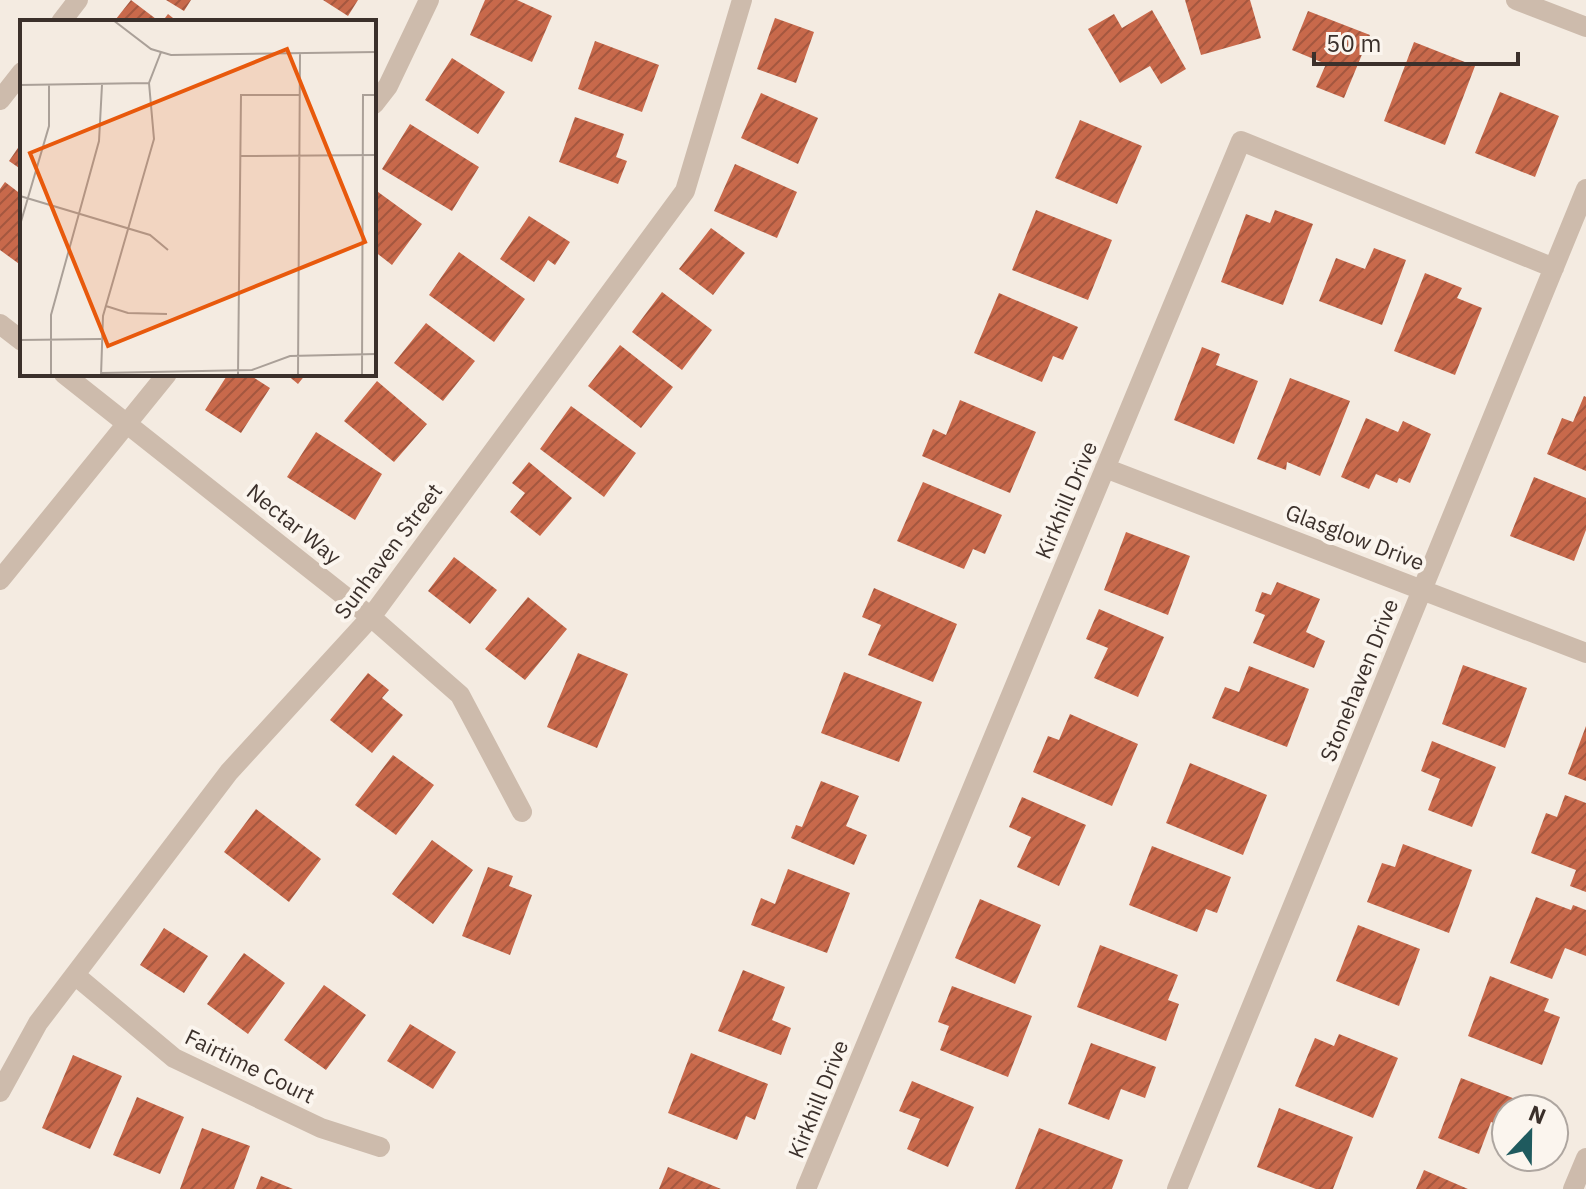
<svg xmlns="http://www.w3.org/2000/svg" width="1586" height="1189" font-family="'IBM Plex Sans',sans-serif">
<style>
.building{fill:url(#building-hatch)}
.lines{fill:none;stroke-linecap:round;stroke-linejoin:round}
.street{stroke:#cdbbac;stroke-width:20}
.labels{text-anchor:middle;stroke-width:8;stroke-linejoin:round;paint-order:stroke}
.street-label{font-size:22px;fill:#3b302b;stroke:#fbf5ee}
.inset-road{fill:none;stroke:#aaa098;stroke-width:2}
.view{fill:#e8590c;fill-opacity:0.15;stroke:#e8590c;stroke-width:4}
.inset-edge{fill:none;stroke:#3b302b;stroke-width:4}
</style>
<defs>
<pattern id="building-hatch" width="6" height="6" patternUnits="userSpaceOnUse" patternTransform="scale(2)"><rect width="6" height="6" fill="#c8694b"/><path d="M-1 1l2-2M0 6l6-6M5 7l2-2" fill="none" stroke="#a4573f"/></pattern>
</defs>
<rect width="100%" height="100%" fill="#f4ebe1"/>
<path class="building" d="M131,0l29,22h-40l-4,-3z
M166,0h25l-7,11z
M323,0h35l-10,16z
M485,0h32l35,16 -20,46 -62,-27z
M1185,0h65l11,38 -60,17z
M1152,10l34,59 -25,15 -11,-18 -30,17 -32,-54 26,-15 8,14z
M1308,11l62,24 -26,63 -28,-11 10,-23 -34,-14z
M168,14l10,8h-16z
M775,18l39,14 -18,51 -39,-14z
M595,41l64,24 -17,47 -64,-23z
M1414,42l61,24 -30,79 -61,-24z
M452,58l53,34 -27,42 -53,-34z
M1500,92l59,24 -24,61 -60,-24z
M761,93l57,25 -20,46 -57,-26z
M575,117l49,17 -8,23 11,4 -9,23 -59,-22z
M1080,120l62,26 -25,58 -62,-26z
M410,124l69,43 -27,44 -70,-42z
M22,142v28l-13,-9z
M735,164l62,28 -20,46 -63,-27z
M5,182l17,13v71l-22,-16v-61z
M374,189l48,35 -30,41 -18,-14z
M1036,210l76,30 -24,60 -76,-30z
M1275,210l38,14 -30,81 -62,-23 25,-68 24,9z
M529,216l41,26 -15,23 -7,-5 -14,22 -34,-23z
M711,228l34,25 -32,42 -34,-26z
M1374,248l32,12 -24,65 -63,-24 17,-43 29,11z
M459,252l66,47 -31,43 -65,-47z
M1425,273l37,15 -5,10 25,10 -27,67 -61,-24z
M662,292l50,38 -30,40 -50,-38z
M999,293l79,34 -15,33 -10,-4 -11,26 -68,-29z
M426,323l49,38 -32,40 -49,-38z
M620,345l53,42 -32,41 -53,-42z
M1202,347l18,7 -4,11 42,16 -24,63 -60,-24z
M228,374h20l22,14 -29,45 -36,-23z
M286,374h20l-8,10z
M1290,378l60,23 -30,75 -33,-14 -1,8 -29,-11z
M377,381l50,43 -33,38 -50,-41z
M1584,396l2,1v74l-39,-17 15,-36 11,4z
M960,400l76,32 -26,61 -88,-37 11,-27 13,6z
M571,406l65,47 -32,44 -64,-48z
M1366,418l32,14 5,-11 28,13 -21,49 -11,-5 -2,5 -21,-9 -7,15 -28,-12z
M316,432l66,42 -27,46 -68,-43z
M529,462l43,36 -32,38 -30,-24 15,-19 -13,-10z
M1534,477l52,21v32l-12,31 -64,-25z
M923,482l79,33 -17,39 -12,-5 -9,20 -67,-28z
M1126,532l64,24 -22,59 -64,-25z
M454,557l43,33 -27,34 -42,-33z
M1277,582l43,17 -14,33 19,9 -11,27 -61,-25 12,-28 -10,-4 7,-19 9,3z
M874,588l83,36 -24,58 -65,-27 13,-30 -19,-8z
M528,597l39,32 -42,51 -40,-31z
M1099,609l65,28 -26,60 -44,-19 14,-30 -22,-9z
M578,653l50,21 -31,74 -50,-21z
M1463,665l64,23 -22,60 -63,-24z
M1249,666l60,23 -22,58 -75,-29 13,-31 14,5z
M844,672l78,30 -23,60 -78,-29z
M368,673l21,17 -7,8 21,17 -31,38 -42,-33z
M1070,714l68,30 -26,62 -79,-34 15,-36 11,4z
M1586,726v55l-18,-7z
M1432,741l64,26 -24,60 -44,-17 12,-31 -19,-8z
M393,755l41,30 -38,50 -41,-30z
M1190,763l77,32 -24,60 -77,-32z
M821,781l38,15 -13,30 21,9 -13,30 -63,-27 5,-13 6,2z
M1565,795l21,8v89l-16,-6 6,-16 -45,-17 15,-40 11,4z
M1022,797l64,28 -27,61 -42,-19 14,-30 -22,-10z
M256,809l65,50 -32,43 -65,-50z
M432,840l41,30 -40,54 -41,-30z
M1403,844l69,26 -23,63 -82,-31 15,-39 13,4z
M1152,846l79,31 -14,36 -11,-4 -9,23 -68,-27z
M488,867l25,9 -4,10 23,9 -22,60 -48,-19z
M788,869l62,24 -23,60 -76,-28 10,-27 14,6z
M1536,897l35,13 2,-5 13,5v46l-21,-8 -13,31 -42,-16z
M980,899l61,26 -26,59 -60,-26z
M1358,925l62,24 -21,57 -63,-25z
M164,928l44,28 -24,37 -44,-28z
M1100,945l78,30 -10,25 11,4 -13,37 -89,-34z
M244,953l41,30 -37,51 -41,-30z
M743,970l42,17 -13,33 19,8 -10,27 -63,-24z
M1490,976l59,23 -5,12 16,6 -18,48 -74,-29z
M324,985l42,30 -40,55 -42,-30z
M952,986l80,30 -24,61 -68,-27 9,-24 -11,-4z
M410,1024l46,28 -23,37 -46,-28z
M1339,1034l59,24 -25,60 -78,-32 20,-48 19,8z
M1091,1043l65,24 -11,31 -24,-9 -12,31 -41,-16z
M691,1053l77,31 -13,36 -9,-4 -9,24 -69,-27z
M73,1055l49,21 -32,73 -48,-21z
M1461,1078l62,24 -2,7h-15v18l-15,-5 -12,32 -41,-16z
M912,1081l62,26 -26,60 -41,-18 13,-30 -21,-8z
M137,1097l47,20 -24,57 -47,-19z
M1279,1108l74,29 -20,52h-17l-59,-22z
M202,1128l48,18 -16,43h-54z
M1039,1128l84,32 -11,29h-97z
M668,1167l53,22h-62z
M1424,1170l44,19h-52z
M261,1176l32,13h-37z"/>
<g class="lines">
<path class="street" d="M1516,0l70,27
M61,22l17,-22
M0,100l22,-28
M374,104l14,-18 41,-86
M0,324l22,17
M64,374l307,243 89,78 62,117
M1105,468l481,185
M0,580l167,-206
M75,975l99,83 147,70 59,19
M0,1092l38,-69 191,-251 142,-155 314,-426 57,-191
M806,1189l435,-1048 313,127
M1177,1189l409,-1000
M1573,1189l13,-31"/>
</g>
<g class="labels">
<g class="street-label">
<text transform="translate(1066 500) rotate(-67)" y="8">Kirkhill Drive</text>
<text transform="translate(294 524) rotate(39)" y="8">Nectar Way</text>
<text transform="translate(1355 537) rotate(21)" y="8">Glasglow Drive</text>
<text transform="translate(388 551) rotate(-53)" y="8">Sunhaven Street</text>
<text transform="translate(1359 680) rotate(-68)" y="8">Stonehaven Drive</text>
<text transform="translate(250 1066) rotate(26)" y="8">Fairtime Court</text>
<text transform="translate(818 1099) rotate(-68)" y="8">Kirkhill Drive</text>
</g>
</g>
<g transform="translate(20 20)">
<rect width="356" height="356" fill="#f4ebe1"/>
<path class="inset-road" d="M93,0l38,29 20,6 205,-3M0,65l129,-2M220,136l136,-1M0,176l130,39 18,15M0,205l29,-99v-41M86,286l22,7 39,1M0,320l81,-1M81,353l151,-3 38,-14 86,-2M31,356v-61l48,-174 3,-56M81,356l2,-60 51,-177 -5,-56 12,-31M218,356l3,-281h59M278,356l2,-323M342,356l1,-281h13"/>
<path class="view" d="M267,29l78,193 -257,104 -78,-193z"/>
<rect width="356" height="356" class="inset-edge"/>
</g>
<g transform="translate(1530 1133) rotate(22)"><circle r="38" fill="#fbf5ee" stroke="#aea6a0" stroke-width="2"/>
<path d="M0-6L14 30L0 20L-14 30Z" fill="#1f5a5e"/>
<text y="-12" font-size="22" font-weight="bold" text-anchor="middle" fill="#3b302b">N</text>
</g>
<path d="M1314 52v12h204v-12" fill="none" stroke="#3b302b" stroke-width="4"/>
<text x="1326" y="52" font-size="24" fill="#3b302b" stroke="#fbf5ee" stroke-width="6" paint-order="stroke">50 m</text>
</svg>
